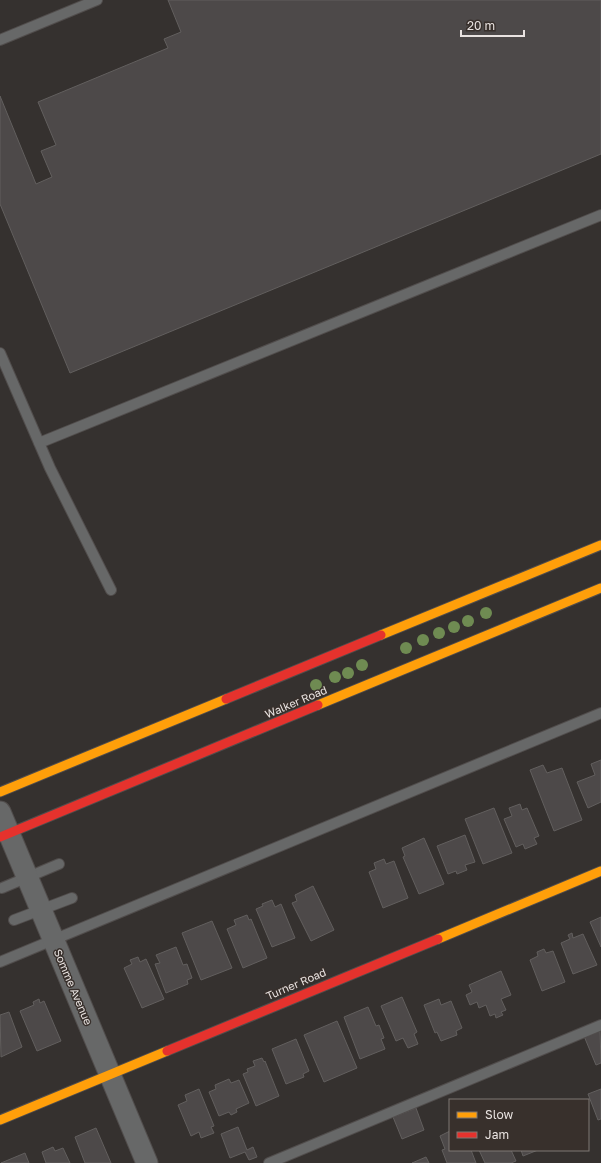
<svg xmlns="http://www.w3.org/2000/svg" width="601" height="1163" font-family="'Golos Text',sans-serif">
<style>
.building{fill:#4d4949;stroke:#625f5e}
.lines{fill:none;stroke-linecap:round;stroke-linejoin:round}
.lane-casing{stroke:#514d4c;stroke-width:12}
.street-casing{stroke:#514d4c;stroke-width:23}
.slow-casing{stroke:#514d4c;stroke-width:11}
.jam-casing{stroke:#514d4c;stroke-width:11}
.lane{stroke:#676868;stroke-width:10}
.street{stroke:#676868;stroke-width:21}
.slow{stroke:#ff9f0a;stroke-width:9}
.jam{stroke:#e5322d;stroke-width:9}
.tree{fill:#6f8b52}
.labels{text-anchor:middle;stroke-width:3;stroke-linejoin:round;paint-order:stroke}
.street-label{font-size:11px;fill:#e9e3e1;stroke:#38302c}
</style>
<rect width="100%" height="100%" fill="#35312f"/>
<path class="building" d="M168,0h433v154l-531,219 -70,-169v-108l36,88 16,-7 -11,-26 15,-6 -18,-43 130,-54 -4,-9 17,-7z
M601,760v42l-13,6 -11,-26 18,-7 -4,-11z
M543,765l4,8 15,-5 20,52 -28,11 -24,-61z
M520,804l2,6 5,-2 12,28 -5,2 3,6 -12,5 -2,-5 -7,3 -12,-28 8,-3 -3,-8z
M494,808l18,45 -29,11 -18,-45z
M465,835l10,27 -10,3 2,5 -10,4 -1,-3 -8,3 -11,-28z
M424,838l20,46 -25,10 -16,-37 2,-1 -3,-8z
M384,859l2,5 8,-3 14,37 -25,10 -14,-36 7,-3 -2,-6z
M313,886l21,44 -23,11 -19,-38 5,-2 -2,-6z
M272,900l3,7 6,-3 14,34 -23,9 -16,-38 7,-3 -1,-2z
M247,915l2,5 2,-1 16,39 -24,10 -16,-39 9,-4 -2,-5z
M601,917v30l-11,-25z
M212,921l20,47 -31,12 -19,-47z
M572,933l1,5 10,-4 14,31 -24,9 -12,-31 9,-4 -2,-4z
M176,947l7,18 4,-1 5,14 -5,2 1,4 -22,9 -11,-29 5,-1 -4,-8z
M544,949l2,4 7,-2 12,31 -23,9 -12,-31 8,-4 -1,-4z
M138,957l2,5 6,-3 18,40 -22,9 -18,-40 8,-4 -2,-4z
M501,971l10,24 -10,4 5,11 -5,2 2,3 -7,3 -1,-4 -5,2 -4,-11 -7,3 -2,-6 -7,3 -4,-10 6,-3 -3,-7z
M402,997l15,35 -3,2 4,10 -10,4 -5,-10 -7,3 -15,-35z
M39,999l1,4 4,-2 17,40 -24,10 -17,-40 14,-6 -1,-3z
M439,999l2,6 10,-4 11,27 -6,3 1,4 -16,6 -4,-9 -2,1 -11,-28z
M368,1007l8,19 3,-1 5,13 -3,1 4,10 -25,10 -16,-42z
M9,1012l13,35 -21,10 -1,-42z
M337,1021l20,47 -33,14 -20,-47z
M600,1030l1,33 -5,2 -12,-29z
M296,1039l13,32 -6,3 1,3 -18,7 -14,-35z
M262,1058l2,4 1,-1 14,35 -23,10 -13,-32 5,-2 -1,-3 8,-3 -2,-5z
M229,1079l2,4 8,-3 10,23 -13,6 1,3 -6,3 -2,-3 -10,4 -10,-24 7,-3 -1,-4z
M199,1089l15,37 -3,1 3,6 -13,5 -2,-6 -8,4 -13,-31 9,-4 -2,-6z
M601,1089v30l-3,1 -10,-26z
M416,1108l8,22 -22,9 -9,-22z
M238,1127l9,23 6,-3 4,10 -8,3 -4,-8 -15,6 -9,-24z
M96,1128l15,35h-26l-10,-26z
M450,1131v19h21l5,13h-29l-5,-13 3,-1 -5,-13z
M53,1147l2,4 8,-3 7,15h-24l-4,-11z
M479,1150h32l5,11 -5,2h-26z
M521,1150h17l-15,6z
M25,1153l4,10h-28z
M426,1157l3,6h-17z"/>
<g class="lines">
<g class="lane-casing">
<path id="lane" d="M0,40l97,-40
M0,353l50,115 61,122
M39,443l562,-228
M2,888l57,-24
M14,920l58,-22
M0,962l601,-249
M269,1163l332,-138"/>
</g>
<g class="street-casing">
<path id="street" d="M0,812l147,351"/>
</g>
<g class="slow-casing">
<path id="slow" d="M381,635l220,-90
M318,705l283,-117
M0,792l226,-93
M438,939l163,-68
M0,1120l167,-69"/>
</g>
<g class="jam-casing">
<path id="jam" d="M226,699l155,-64
M0,837l318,-132
M167,1051l271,-112"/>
</g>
<use href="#lane" class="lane"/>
<use href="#street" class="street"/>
<use href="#slow" class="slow"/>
<use href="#jam" class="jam"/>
</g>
<g class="tree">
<circle cx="486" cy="613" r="6"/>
<circle cx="468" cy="621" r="6"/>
<circle cx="454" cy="627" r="6"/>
<circle cx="439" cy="633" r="6"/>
<circle cx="423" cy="640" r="6"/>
<circle cx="406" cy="648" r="6"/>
<circle cx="362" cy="665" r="6"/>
<circle cx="348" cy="673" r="6"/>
<circle cx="335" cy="677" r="6"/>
<circle cx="316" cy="685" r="6"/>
</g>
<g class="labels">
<g class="street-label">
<text transform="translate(296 702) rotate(-23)" y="4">Walker Road</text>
<text transform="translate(296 984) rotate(-23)" y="4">Turner Road</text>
<text transform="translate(73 987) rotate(67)" y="4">Somme Avenue</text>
</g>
</g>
<rect x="449" y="1099" width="140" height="52" fill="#38302c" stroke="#7f7874"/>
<rect x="457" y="1112" width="20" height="6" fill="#ff9f0a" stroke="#7f7874"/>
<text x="485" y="1119" font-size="12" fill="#e9e3e1">Slow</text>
<rect x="457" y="1132" width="20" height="6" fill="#e5322d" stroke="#7f7874"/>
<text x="485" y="1139" font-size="12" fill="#e9e3e1">Jam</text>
<path d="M461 30v6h63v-6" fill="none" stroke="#e9e3e1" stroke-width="2"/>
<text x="467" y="30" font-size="12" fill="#e9e3e1" stroke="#38302c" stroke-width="3" paint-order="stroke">20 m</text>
</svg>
